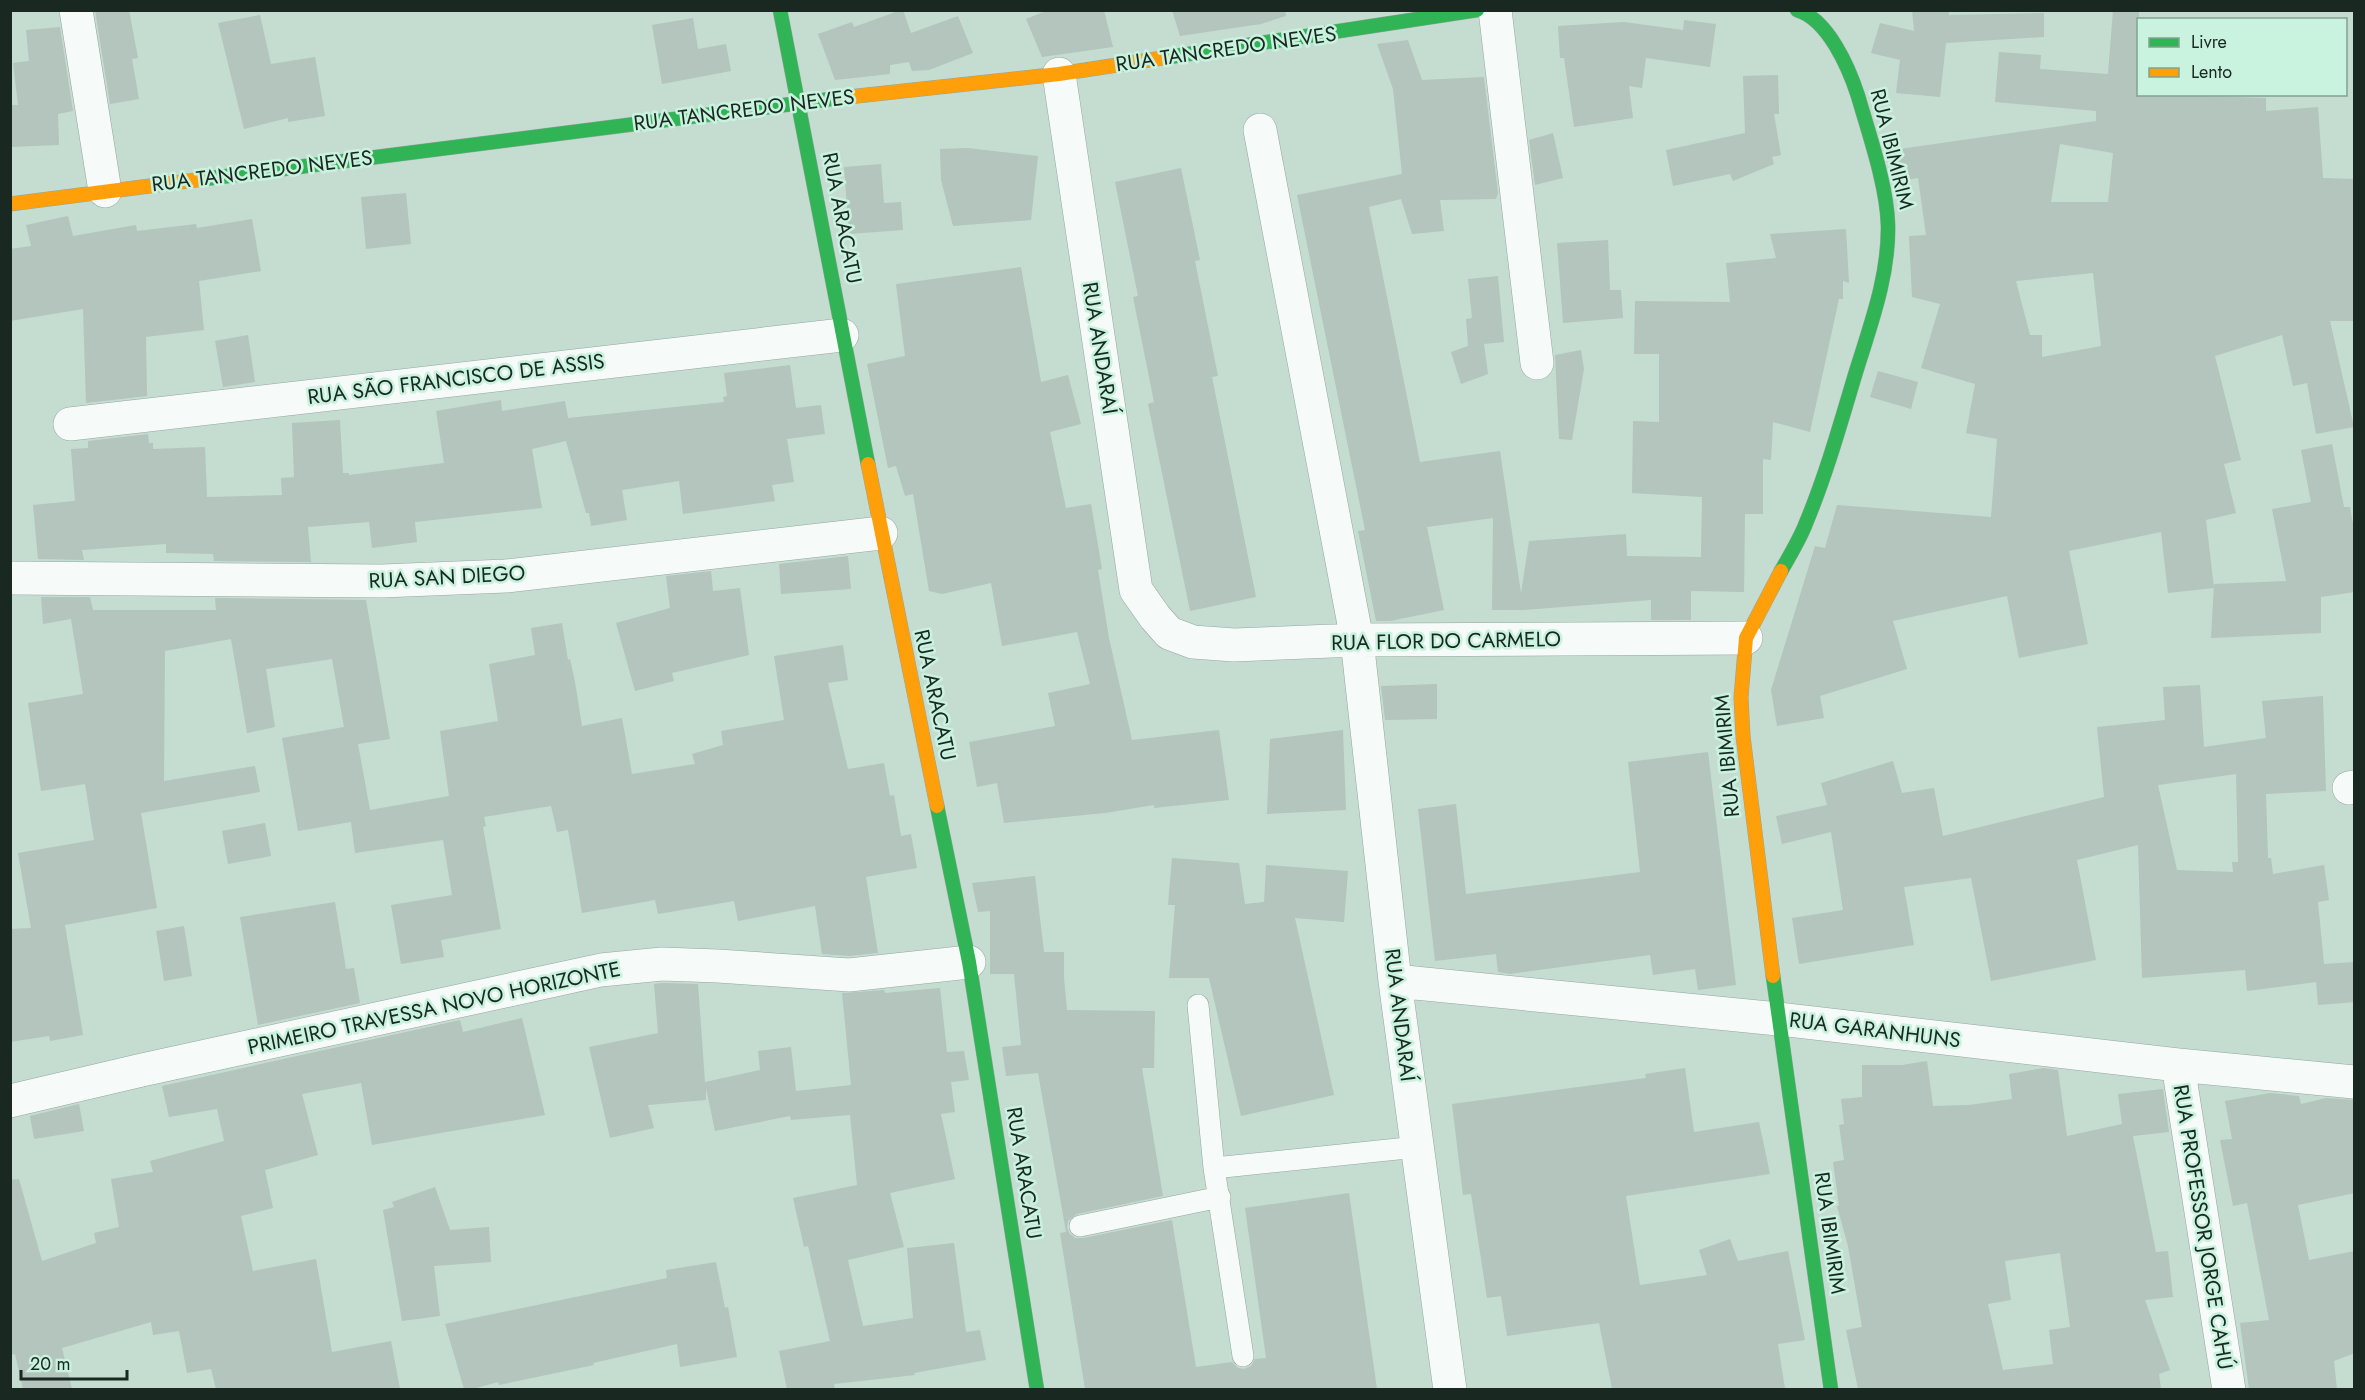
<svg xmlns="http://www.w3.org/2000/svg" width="2365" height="1400" font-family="Jost,sans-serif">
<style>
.building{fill:#b3c5bc;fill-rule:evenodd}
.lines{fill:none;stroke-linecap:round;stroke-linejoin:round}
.lane-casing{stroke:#94a69e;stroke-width:22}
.street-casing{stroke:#94a69e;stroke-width:34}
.fast-casing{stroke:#94a69e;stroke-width:15}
.slow-casing{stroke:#94a69e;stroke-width:15}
.lane{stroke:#f6faf8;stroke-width:21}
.street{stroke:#f6faf8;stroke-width:33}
.fast{stroke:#30b455;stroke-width:14}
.slow{stroke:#ff9f0a;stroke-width:14}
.labels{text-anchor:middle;stroke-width:5;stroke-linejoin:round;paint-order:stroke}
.street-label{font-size:21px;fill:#192921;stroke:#c9f3de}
</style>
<rect width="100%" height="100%" fill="#c5dcd1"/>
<path class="building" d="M95,10h34l9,48 -6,1 7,40 -29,5z
M901,10h2l8,23 47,-17 15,37 -44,17 -17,1 -3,-9 -19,3v9l-55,6 -17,-46 34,-12 2,5z
M1048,10h56l9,37 -71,10 -16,-38z
M1172,10h113l1,6 -25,8 -81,12z
M1912,10h37v5l95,-2v24l-98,6 -6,54 -44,-4 4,-33 -29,-7 9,-30 34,8z
M2113,10h26v84l127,4v13l52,-4 5,71 32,1v142h-25l24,106 -38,7 -9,-51 -14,3 -11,-51 -67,21 26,104 -17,4 12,49 -30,7 8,68 -46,5 -7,-61 -92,19 19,93 -69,14 -12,-62 -114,25 14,48 -87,27 4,22 -47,8 -6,-36 44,-144 10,2 12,-43 154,12 6,-78 -31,-6 9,-49 -54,-16 19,-64 -28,-7 -3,-61 17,-1 -8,-57 -18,3 -7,-31 203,-29v-10l-101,-9 4,-50 42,3 -1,14 68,5zM2060,144l53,9 -5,49h-57zM2093,273l8,73 -59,11v-22h-12l-14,-54z
M260,15l11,49 44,-7 10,59 -37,6v-4l-44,11 -26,-106z
M693,18l5,31 28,-5 5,27 -69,13 -10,-59z
M1684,20l32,4 -6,43 -64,-9 -4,30 -13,-2 4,32 -59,9 -10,-69h-4l-2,-32 66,-4 59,8z
M60,27l13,84 -15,3 1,31 -49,2v-42h8l-5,-42 16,-2 -3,-31z
M1408,40l14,40 62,-3 14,116 -2,6 -56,1 4,31 -32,3 -11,-35 -32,8 51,255 80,-11 21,142 8,-52 97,-7 1,22 74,1 1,-60 -70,-4 1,-72 26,1v-68h-25l1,-53 95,1 -4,-39 50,-5 -6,-24 76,-5 3,54 -6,-2v18h-4l-29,133 -37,-10 -2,38 -8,-1v55h-18l-1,78 -53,-1v29h-40v-20l-127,10h-32l1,-92 -66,9 17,83 -54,11h-14l-18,-90 7,-1 -68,-335 105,-21 -9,-85 -16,-45z
M1778,75l1,39h-5l7,41 -9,2 2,7 -41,17 -3,-7 -57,12 -7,-36 79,-17 -2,-57z
M1553,133l10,45 -28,7 -6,-45z
M967,148l71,8 -7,64 -78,6 -12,-46 -1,-31z
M881,164l3,39 17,-1 2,28 -54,4 -5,-67z
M1181,168l19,92 -5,1 23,115 -6,1 44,220 -66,14 -42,-207 6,-2 -21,-105 5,-1 -23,-114z
M406,193l5,51 -45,5 -5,-52z
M68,216l5,20 63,-11 1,6 59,-7 1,4 55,-9 9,52 -62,10 5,49 -58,7 1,59 -61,7 -3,-94 -73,12v-72l21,-3 -5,-21z
M1608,240l2,50h11l2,28 -60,5 -6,-80z
M1021,267l20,115 27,-7 13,49 -31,8 16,76 25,-4 11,65 -4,1 11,68 23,102 87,-10 10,70 -75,8v-3l-49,8 -101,10 -7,-40 -20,4 -8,-45 86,-16 -7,-33 42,-9 -13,-52 -75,14 -11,-63 -49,11 -13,-3 -16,-97 -8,2 -9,-30 -8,2 -21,-104 38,-8 -9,-72z
M1498,276l6,66 -20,2 4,30 -27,10 -10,-32 17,-6 -2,-27 6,-1 -4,-39z
M248,335l7,47 -32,5 -8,-46z
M1581,350l3,19 -12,71 -13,-1 -4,-84z
M790,365l6,43 25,-3 4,29 -38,5 7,43 -22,3 3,16 -92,13 -4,-33 -57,9 5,30 -36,6 -2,-13h-3l-20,-72 -34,8 10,59 -127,14 2,20 -45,6 -3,-26 -61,5 3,35 -97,-1 -1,-7 -47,-1v-9l-84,6 2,10 -46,-1 -5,-54 42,-4 -4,-52 17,-1v-7l60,-7 1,9h4v6l52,-2 2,50 75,-2 -1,-17 13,-1 -2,-54 48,-3 3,53h6v2l95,-12 -8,-52 65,-11 1,11 63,-10 3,17 156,-16 -1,-5 4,-1 -3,-23z
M1878,371l40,11 -7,27 -41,-12z
M2332,444l12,63h6l5,28v57l-34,5v36l-110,5 3,-54 72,-3 -14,-72 39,-7 -10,-52z
M848,556l3,33 -70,5 -2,-30z
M711,571l2,20 27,-3 9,67 -77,18 2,8 -39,10 -19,-68 54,-15 -4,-32z
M41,597h49l3,13h123l-1,-12 151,2 24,139 -32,5 12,66 79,-14 -9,-65 58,-10 -9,-57 46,-9 -4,-27 31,-5 6,37 2,-1 5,23 7,44 40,-8 10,56 63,-10 -3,-10 31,-9 -2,-14 63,-11 -10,-64 69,-11 5,35 -20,3 20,86 36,-6 6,33 4,-1 7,41 10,-2 6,34 -51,9 12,76 -29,3 -27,-2 -7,-48 -77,15 -4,-20 -76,13 -3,-14 -73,13 -14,-83 -11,2 -6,-26 -67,11 2,9 -3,1 18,102 -60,11 3,17 -43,7 -10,-59 61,-10 -9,-55 -88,13 -4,-31 -53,9 -16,-93 62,-11 -12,-68 -66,10 9,58 -28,6 -16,-94 -66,12 -1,130 91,-15 5,26 -119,21 16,95 -92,17 18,110 -33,6 -1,-5 -39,6v-113l21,-1 -13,-75 76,-13 -9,-56 -44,7 -13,-88 55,-9 -12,-75 -28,5z
M1437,684v35l-52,1 -4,-34z
M2200,685l4,62 62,-9 -4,-37 61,-5 3,95 -60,3 2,64h3l2,16 51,-9 5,35 -11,2 6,62 31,-2v40l-37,3 -2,-23 -69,9 -2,-21 -103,8 -4,-133 -61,15 19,100 -105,21 -20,-103 -67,9 10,58 -115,19 -7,-46 51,-8 -12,-78 -49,12 -6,-28 51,-11 -6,-22 72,-22 9,32 32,-5 9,48 161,-39 -7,-70 68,-7 -2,-33zM2236,774l2,88h-6l1,10 -56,-2 -19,-85z
M1343,730l3,80 -79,4 3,-75z
M1708,752l28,233 -38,5 -3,-21 -42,6 -3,-20 -140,19 -12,-2 -2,-18 -61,7 -17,-152 38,-5 10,90 174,-22 -12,-110z
M265,823l6,33 -43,8 -6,-33z
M1172,858l67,5 6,41 19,-2 2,-37 82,6 -4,51 -49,-4 39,177 -93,21 -32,-138h-40l6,-73h-7z
M1035,876l9,76h20v26l3,32 88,1 -1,57h-12l21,128 -86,18 -9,7 -1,7 3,6 5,4h8l89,-18 24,147 36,-5 6,6 6,1 7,-3 4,-7 11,-1 -21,-150 104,-15 28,196h-292l-25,-156 6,-1 -28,-159 -32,3 -4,-29 19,-2 -7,-71h-24v-63l-12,1 -6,-29z
M335,902l11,67 8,-1 6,35 -102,22 -18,-108z
M184,926l8,50 -28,5 -8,-50z
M663,983l35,1 7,98 55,-12 -2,-19 33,-4 5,44 55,-6 -9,-92 42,-3 1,3 55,-5 7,64 17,-1 5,29 -18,2 4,30 -14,2 14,65 -65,14 14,54 -56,13 15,66 50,-8 -6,-70 47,-5 12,89 14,-2 6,30 -72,13 1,2 -81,9 1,5h-48l-8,-38 51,-10 -22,-95 -4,1 -11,-49 64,-13 -7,-70 -59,5 -1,-4 -75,15 -9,-43v12l-58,5 6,23 -44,10 -21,-91 69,-14 -4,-49z
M522,1018l23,97 -173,30 -11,-62 -59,11 16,61 -53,15 8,38 -32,8 12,55 63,-12 16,93 59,-11 9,48h-184l-5,-20 -24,4 -8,-42 -26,4 -2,-13 -89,26 10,41h-49l-8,-35 -5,1v-175l9,-1 23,82 54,-18 -2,-10 25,-6 -8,-48 42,-7 -3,-11 74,-20 -7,-32 -48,8 -7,-31 298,-66 3,12z
M1927,1061l6,45 36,-1 43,-6 -3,-25 35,-6 14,2 9,66 55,-12 -4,-30 45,-5 6,43 -36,4 23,116 12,-1 5,46 -28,3 25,70 -11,4 2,15h-303l-12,-59 16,-3 -14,-81 -11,-40h2l-6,-44 11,-2 -5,-35 5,-1 -3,-25 21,-2v-32h40zM2060,1253l10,74 -21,3 4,34 -50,6 -15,-66 23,-4 -6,-39z
M1685,1068l9,64 65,-10 11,52 -144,22 14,89 67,-10 -8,-25 31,-11 8,22 50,-10 17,89 -27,4 7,45h-173l-13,-66 -92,13 -6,-40 -14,2 -16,-104 -8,1 -11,-91 194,-26 -1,-4z
M2270,1093l29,3 2,8 25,-6 29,2v93l-57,12 11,55 46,-9v102l-21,8 3,28h-88l-9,-66 29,-3 -22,-117 -14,3 -13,-66 12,-1 -7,-38z
M79,1104l5,27 -50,8 -4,-23z
M435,1187l15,43 39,-3 2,35 -57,4 6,50 -38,5 -19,-111 11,-3 -2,-5z
M716,1262l9,46 3,-1 9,50 -57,10 -3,-23 -84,19 1,2 -95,20 -1,-3 -25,7h-9l-19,-65 222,-46 -1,-8z"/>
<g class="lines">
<g class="lane-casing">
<path id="lane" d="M1198,1005l16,163 29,188
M1214,1168l203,-21
M1080,1226l140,-29"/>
</g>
<g class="street-casing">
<path id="street" d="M76,10l29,181
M1495,10l42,353
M1059,74l77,516 19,27 14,16 24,9 41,3 123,-5 389,-2
M1260,130l97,510 38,341 55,409
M70,424l772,-89
M10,578l372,3 124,-5 375,-43
M2349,788l5,-1
M1395,981l383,38 400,46 176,17
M2178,1065l51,325
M10,1101l132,-31 459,-100 61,-6 56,2 131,9 120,-13"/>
</g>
<g class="fast-casing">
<path id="fast" d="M780,10l88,454
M1169,57l308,-47
M204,179l635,-81
M1781,571c9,-16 19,-32 25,-48 20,-48 34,-98 49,-148 15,-49 34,-98 33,-150 -1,-39 -19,-91 -30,-129 -9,-28 -30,-77 -61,-86
M937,806l32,156 68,428
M1773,976l58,414"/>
</g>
<g class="slow-casing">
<path id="slow" d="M839,98l220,-24 110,-17
M10,204l194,-25
M868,464l69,342
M1773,976l-30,-240 -2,-39 5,-59 35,-67"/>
</g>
<use href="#lane" class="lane"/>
<use href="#street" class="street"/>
<use href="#fast" class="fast"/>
<use href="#slow" class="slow"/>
</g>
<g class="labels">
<g class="street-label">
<text transform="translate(1226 49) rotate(-8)" y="7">RUA TANCREDO NEVES</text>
<text transform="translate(744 110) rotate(-7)" y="7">RUA TANCREDO NEVES</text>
<text transform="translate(1892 149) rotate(76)" y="7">RUA IBIMIRIM</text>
<text transform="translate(262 171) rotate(-7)" y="7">RUA TANCREDO NEVES</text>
<text transform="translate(842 218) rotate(79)" y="7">RUA ARACATU</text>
<text transform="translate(1100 348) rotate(81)" y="7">RUA ANDARAÍ</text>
<text transform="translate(456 379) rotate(-7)" y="7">RUA SÃO FRANCISCO DE ASSIS</text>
<text transform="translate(447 577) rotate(-3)" y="7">RUA SAN DIEGO</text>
<text transform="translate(1446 641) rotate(-1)" y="7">RUA FLOR DO CARMELO</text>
<text transform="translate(935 695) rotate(78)" y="7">RUA ARACATU</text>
<text transform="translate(1727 756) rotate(-95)" y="7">RUA IBIMIRIM</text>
<text transform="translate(434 1008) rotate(-12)" y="7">PRIMEIRO TRAVESSA NOVO HORIZONTE</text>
<text transform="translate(1400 1015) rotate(83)" y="7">RUA ANDARAÍ</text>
<text transform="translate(1875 1030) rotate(7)" y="7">RUA GARANHUNS</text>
<text transform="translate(1024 1173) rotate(81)" y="7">RUA ARACATU</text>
<text transform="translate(2203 1227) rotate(81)" y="7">RUA PROFESSOR JORGE CAHÚ</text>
<text transform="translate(1830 1233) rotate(82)" y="7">RUA IBIMIRIM</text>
</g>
</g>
<rect width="2365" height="1400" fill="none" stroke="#192921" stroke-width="24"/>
<rect x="2137" y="18" width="210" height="78" fill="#c9f3de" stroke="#83a292" stroke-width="1.5"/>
<rect x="2149" y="38" width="30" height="9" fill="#30b455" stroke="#83a292" stroke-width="1.5"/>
<text x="2191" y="48" font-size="18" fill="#192921">Livre</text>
<rect x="2149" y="68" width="30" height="9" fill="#ff9f0a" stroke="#83a292" stroke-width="1.5"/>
<text x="2191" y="78" font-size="18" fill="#192921">Lento</text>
<path d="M21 1370v9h106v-9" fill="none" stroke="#192921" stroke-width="3"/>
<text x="30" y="1370" font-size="18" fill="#192921" stroke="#c9f3de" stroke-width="4.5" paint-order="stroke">20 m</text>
</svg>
